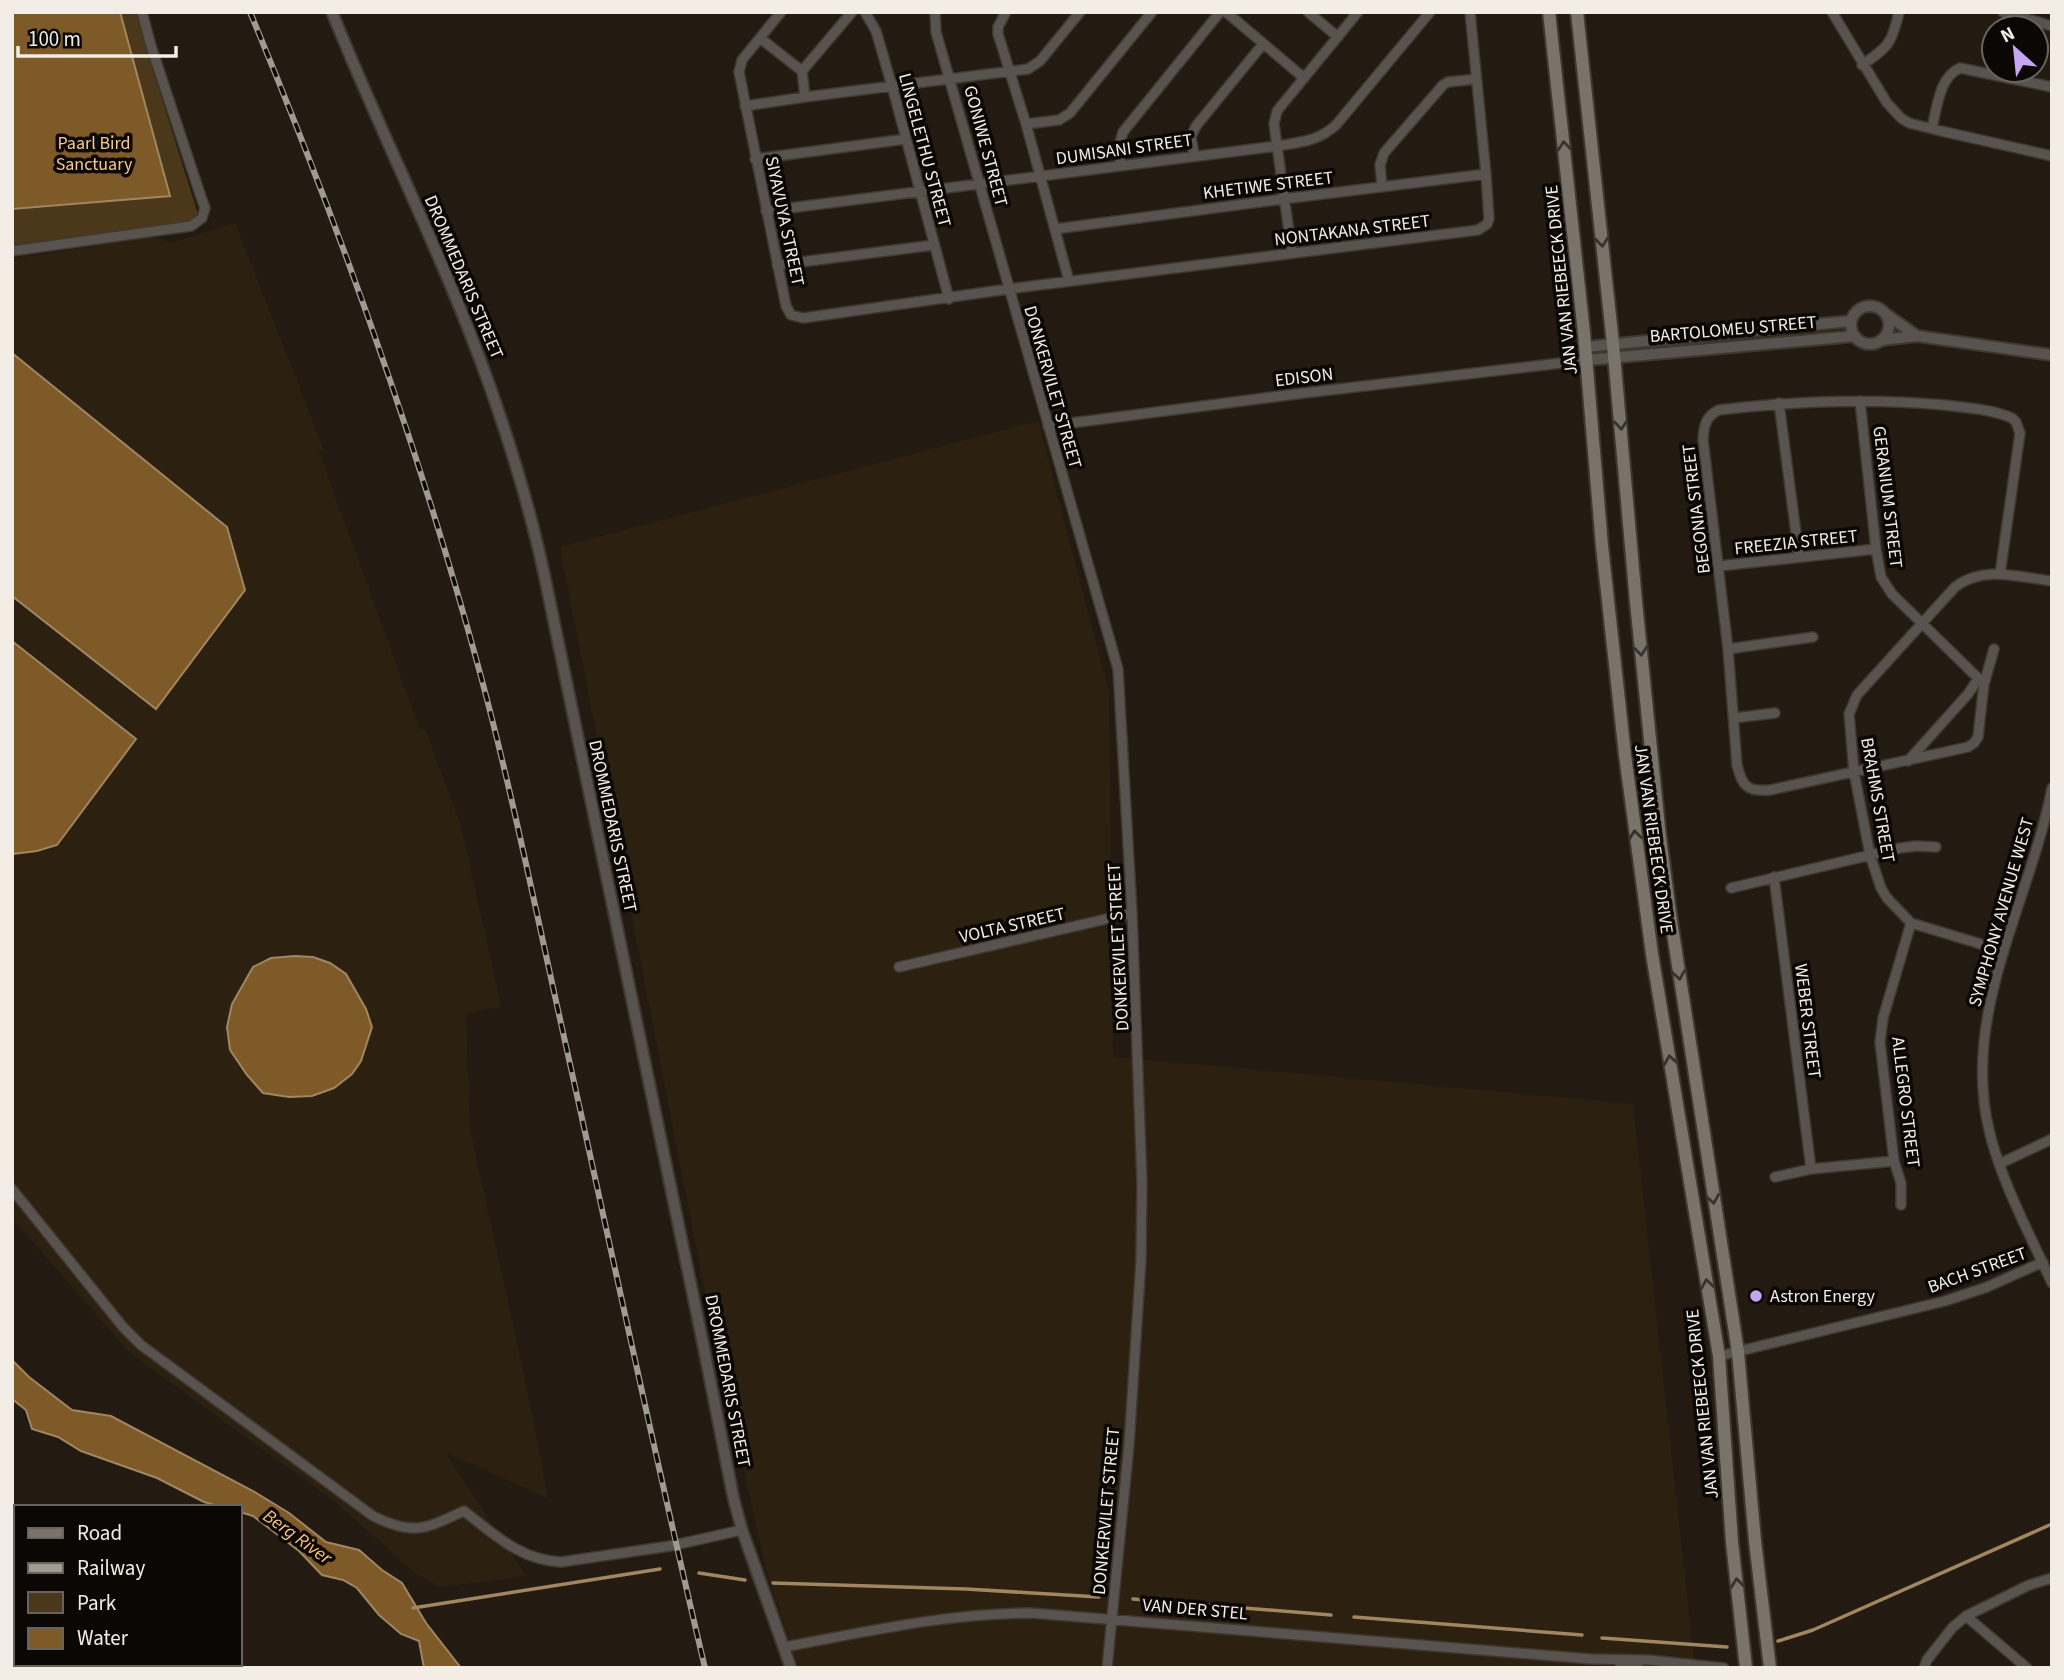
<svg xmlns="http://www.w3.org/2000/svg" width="2064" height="1680" font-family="'Source Sans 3',sans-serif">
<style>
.built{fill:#2c2010}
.green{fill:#4b371a}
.water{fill:#7d5a28;stroke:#a08661;stroke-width:2}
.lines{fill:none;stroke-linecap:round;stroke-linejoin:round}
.stream{stroke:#a08661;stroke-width:3.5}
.minor-casing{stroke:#40382f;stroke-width:12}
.tertiary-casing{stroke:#40382f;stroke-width:14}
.secondary-casing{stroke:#40382f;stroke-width:16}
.minor{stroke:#58534e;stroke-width:9}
.tertiary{stroke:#58534e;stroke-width:10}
.secondary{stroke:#79736a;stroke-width:12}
.rail-casing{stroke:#a09a91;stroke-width:6}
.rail{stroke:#0a0704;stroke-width:3.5;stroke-dasharray:10;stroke-linecap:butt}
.oneway{stroke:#36322d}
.poi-dot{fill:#c6a6f0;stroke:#0a0704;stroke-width:2.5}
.labels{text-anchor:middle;stroke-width:7;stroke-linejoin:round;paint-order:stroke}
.park-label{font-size:18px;fill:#f7cc92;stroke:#0a0704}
.street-label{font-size:18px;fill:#f3ede6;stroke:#0a0704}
.poi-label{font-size:18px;fill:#f3ede6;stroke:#0a0704;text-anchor:start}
.water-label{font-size:19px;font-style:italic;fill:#f9c379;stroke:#0a0704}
</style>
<rect width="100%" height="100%" fill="#231b11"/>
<path class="built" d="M235,223l89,227 -5,2 101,278 5,-1 36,97 40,181 -35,6 4,117 55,250 23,118 -103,-46 81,124 -86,11 -23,-12 -83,-74 -204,-148 -118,-135v-959l140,-22 19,6z
M1038,421l71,272 4,364 520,47 62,564h-896l-33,-98 -59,-268 -147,-755z"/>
<path class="green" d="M12,12h125l9,36 52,166 -8,8 -178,34z"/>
<path class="water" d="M12,12h108l50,184 -158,13z
M12,353l215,174 18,63 -89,119 -144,-113z
M12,641l124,98 -79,106 -20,6 -25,3z
M295,956l18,1 17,6 16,11 20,35 6,18 -11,34 -9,13 -18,14 -22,8 -23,1 -26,-4 -16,-18 -17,-25 -3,-23 5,-23 21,-37 18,-9z
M12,1360l17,17 43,33 39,6 142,75 36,22 37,29 33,8 23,20 20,13 24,40 35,45h-37l-5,-27 -18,-7 -22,-19 -22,-27 -14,-8 -21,-5 -23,-24 -46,-35 -13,-4v-5h-18l-18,-5 -47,-24 -76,-27 -23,-14 -26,-8 -6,-19 -14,-11z"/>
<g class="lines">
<path class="stream" d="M683,1571h1
M699,1573l46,7
M773,1583l193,6 133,8
M1133,1599l198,16
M413,1608l247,-39
M1354,1617l228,18
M1602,1638l125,9
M1778,1641l35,-11 239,-106"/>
<g class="minor-casing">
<path id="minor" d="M781,12l-39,48 -3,12 47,234 5,9 12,3 205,-29 470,-59 9,-6 2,-5 -3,-45 -16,-162
M865,12l11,19 16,55 57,213
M935,12l1,20 182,637 14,244 10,270 -1,77 -12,185 -22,223
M1006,12l-8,15v7l28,90 43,157
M1226,12l78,66
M1308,12l30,25
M1832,12l55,91 14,15 8,5 32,8 111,25
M2003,12l49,14
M760,38l42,33 3,26
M1862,65c26,-18 30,-21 37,-53
M802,71l50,-59
M745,106l60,-9 223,-28 12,-8 40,-49
M1026,124l33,-4 11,-7 82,-101
M1932,128c5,-20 7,-51 28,-60l92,19
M1194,155l-3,-18 5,-11 67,-82
M755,159l151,-20
M1121,166l-2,-20 4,-14 97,-120
M1382,186l-2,-21 4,-12 59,-68 5,-3 28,-3
M766,211l511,-65c23,-4 40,-4 59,-21l94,-113
M1055,229l228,-30 203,-25
M12,251l179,-25 11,-8 3,-10 -4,-11 -50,-151 -9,-34
M1292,253l-18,-129 3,-13 81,-99
M777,265l157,-20
M1860,401l16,148 5,28 11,17 92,90
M1779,403l20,153
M1048,426l256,-33 283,-33
M1719,566l157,-17
M1728,649l85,-12
M1994,649l-10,35 -6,53 -4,6 -6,4 -198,43c-23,2 -28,-4 -33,-25l-9,-116 -25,-210c1,-14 3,-23 16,-29 75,-9 149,-12 225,-5 22,3 48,4 68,13l4,4 4,11 -20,141
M1734,718l41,-5
M1908,761l60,-67 10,-15
M2052,788c-22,114 -91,224 -63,342 12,51 41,105 63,153
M1774,877l37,292
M1731,888l169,-40 16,-2 20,1
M2004,951l-93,-28 -24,-25 -6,-10 -11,-33 -16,-83 -5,-58 8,-19 98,-108c29,-22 63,-10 97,-6
M899,967l233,-54
M1999,1164l53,-25
M1775,1177l36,-8 83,-8
M12,1189l111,138 18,18 232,171c40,20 52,13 91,-5 31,24 56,49 97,51l109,-16 72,-16
M1901,1205v-22l-7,-22 -14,-119 3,-24 28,-95
M1719,1356l226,-55 42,-14 56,-25
M1966,1616l61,52
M784,1647c81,-15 164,-34 247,-34l560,46 58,1 75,8
M1620,1665l19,3
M1924,1668l3,-8 25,-32 14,-12 63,-31 23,-7"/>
</g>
<g class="tertiary-casing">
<path id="tertiary" d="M332,12c50,125 112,245 157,372 23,65 43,131 57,199l156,756 31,157 9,34 49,138
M1851 325a19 19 0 1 1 38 0a19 19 0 1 1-38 0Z
M1886,314l31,22
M1881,340l36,-4 135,19
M1585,347l266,-26
M1587,360l268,-24"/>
</g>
<g class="secondary-casing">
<path id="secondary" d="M1549,12l35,321 18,213 23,209 27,199 67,402 13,186 14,126
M1577,12l36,332 23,258 24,235 11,83 67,432 17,189 15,127"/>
</g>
<use href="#minor" class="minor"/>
<use href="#tertiary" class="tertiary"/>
<use href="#secondary" class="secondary"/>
<g class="rail-casing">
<path id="rail" d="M250,12c90,216 169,436 230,661 30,111 53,224 78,337 49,219 95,439 147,658"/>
</g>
<use href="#rail" class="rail"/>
</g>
<defs><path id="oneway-chevron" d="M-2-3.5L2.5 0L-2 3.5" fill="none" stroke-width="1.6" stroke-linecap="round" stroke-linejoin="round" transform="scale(1.75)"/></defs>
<g class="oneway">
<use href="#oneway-chevron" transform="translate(1564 146) rotate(-96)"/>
<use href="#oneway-chevron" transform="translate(1602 242) rotate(84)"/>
<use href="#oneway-chevron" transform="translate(1621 425) rotate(85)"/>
<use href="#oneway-chevron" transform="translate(1641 651) rotate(84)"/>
<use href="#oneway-chevron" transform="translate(1635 835) rotate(-97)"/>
<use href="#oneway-chevron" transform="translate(1679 975) rotate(81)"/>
<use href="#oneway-chevron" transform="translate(1670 1060) rotate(-100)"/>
<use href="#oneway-chevron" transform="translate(1713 1199) rotate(81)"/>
<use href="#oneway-chevron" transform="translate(1707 1284) rotate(-99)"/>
<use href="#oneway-chevron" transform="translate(1737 1583) rotate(-97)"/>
</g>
<circle class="poi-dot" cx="1756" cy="1296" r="7"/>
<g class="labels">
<g class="park-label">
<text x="94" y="149">Paarl Bird<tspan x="94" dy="21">Sanctuary</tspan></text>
</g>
<g class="street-label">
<text transform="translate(986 146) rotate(75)" y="6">GONIWE STREET</text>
<text transform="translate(1124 149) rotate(-8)" y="6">DUMISANI STREET</text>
<text transform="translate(925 150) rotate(75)" y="6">LINGELETHU STREET</text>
<text transform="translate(1268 185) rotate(-7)" y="6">KHETIWE STREET</text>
<text transform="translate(785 221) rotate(78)" y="6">SIYAVUYA STREET</text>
<text transform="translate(1352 230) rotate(-7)" y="6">NONTAKANA STREET</text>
<text transform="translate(464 277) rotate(67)" y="6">DROMMEDARIS STREET</text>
<text transform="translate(1561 280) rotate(-96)" y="6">JAN VAN RIEBEECK DRIVE</text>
<text transform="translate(1733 329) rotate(-5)" y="6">BARTOLOMEU STREET</text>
<text transform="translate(1304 377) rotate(-7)" y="6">EDISON</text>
<text transform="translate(1053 387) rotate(74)" y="6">DONKERVILET STREET</text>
<text transform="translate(1888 497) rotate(83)" y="6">GERANIUM STREET</text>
<text transform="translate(1696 509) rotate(-97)" y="6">BEGONIA STREET</text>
<text transform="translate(1796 542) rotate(-6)" y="6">FREEZIA STREET</text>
<text transform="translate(1878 800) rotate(80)" y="6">BRAHMS STREET</text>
<text transform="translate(613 826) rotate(78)" y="6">DROMMEDARIS STREET</text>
<text transform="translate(1654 839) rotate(82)" y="6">JAN VAN RIEBEECK DRIVE</text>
<text transform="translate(2001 912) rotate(-74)" y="6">SYMPHONY AVENUE WEST</text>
<text transform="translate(1012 925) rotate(-13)" y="6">VOLTA STREET</text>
<text transform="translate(1118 947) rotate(-93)" y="6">DONKERVILET STREET</text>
<text transform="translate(1808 1021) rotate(83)" y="6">WEBER STREET</text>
<text transform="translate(1906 1102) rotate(83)" y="6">ALLEGRO STREET</text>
<text transform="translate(1977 1270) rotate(-20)" y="6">BACH STREET</text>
<text transform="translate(728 1381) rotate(79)" y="6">DROMMEDARIS STREET</text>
<text transform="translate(1702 1404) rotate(-96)" y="6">JAN VAN RIEBEECK DRIVE</text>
<text transform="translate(1106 1511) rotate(-85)" y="6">DONKERVILET STREET</text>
<text transform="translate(1195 1609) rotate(5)" y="6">VAN DER STEL</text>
</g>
<g class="poi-label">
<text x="1770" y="1302">Astron Energy</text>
</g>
<g class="water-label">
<text transform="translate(298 1536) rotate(36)" y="7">Berg River</text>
</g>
</g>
<rect width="2064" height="1680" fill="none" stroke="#f3ede6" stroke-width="28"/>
<rect x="14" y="1505" width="228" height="161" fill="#0a0704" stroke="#67635e" stroke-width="2"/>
<rect x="28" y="1528" width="35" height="10" fill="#79736a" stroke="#67635e" stroke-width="2"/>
<text x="77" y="1540" font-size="21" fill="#f3ede6">Road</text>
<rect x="28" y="1563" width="35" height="10" fill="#a09a91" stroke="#67635e" stroke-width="2"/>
<text x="77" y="1575" font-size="21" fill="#f3ede6">Railway</text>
<rect x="28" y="1592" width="35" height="21" fill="#4b371a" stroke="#67635e" stroke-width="2"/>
<text x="77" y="1610" font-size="21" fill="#f3ede6">Park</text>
<rect x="28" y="1628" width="35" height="21" fill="#7d5a28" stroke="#67635e" stroke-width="2"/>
<text x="77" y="1645" font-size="21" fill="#f3ede6">Water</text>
<g transform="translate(2015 49) rotate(333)"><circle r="33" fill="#0a0704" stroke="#67635e" stroke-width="2"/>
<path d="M0-5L12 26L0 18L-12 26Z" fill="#c6a6f0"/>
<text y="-10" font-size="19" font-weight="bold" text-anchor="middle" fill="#f3ede6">N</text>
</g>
<path d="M18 46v10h158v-10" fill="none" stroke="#f3ede6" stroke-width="3.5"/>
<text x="28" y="46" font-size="21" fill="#f3ede6" stroke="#0a0704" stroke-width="5" paint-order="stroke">100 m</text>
</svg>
